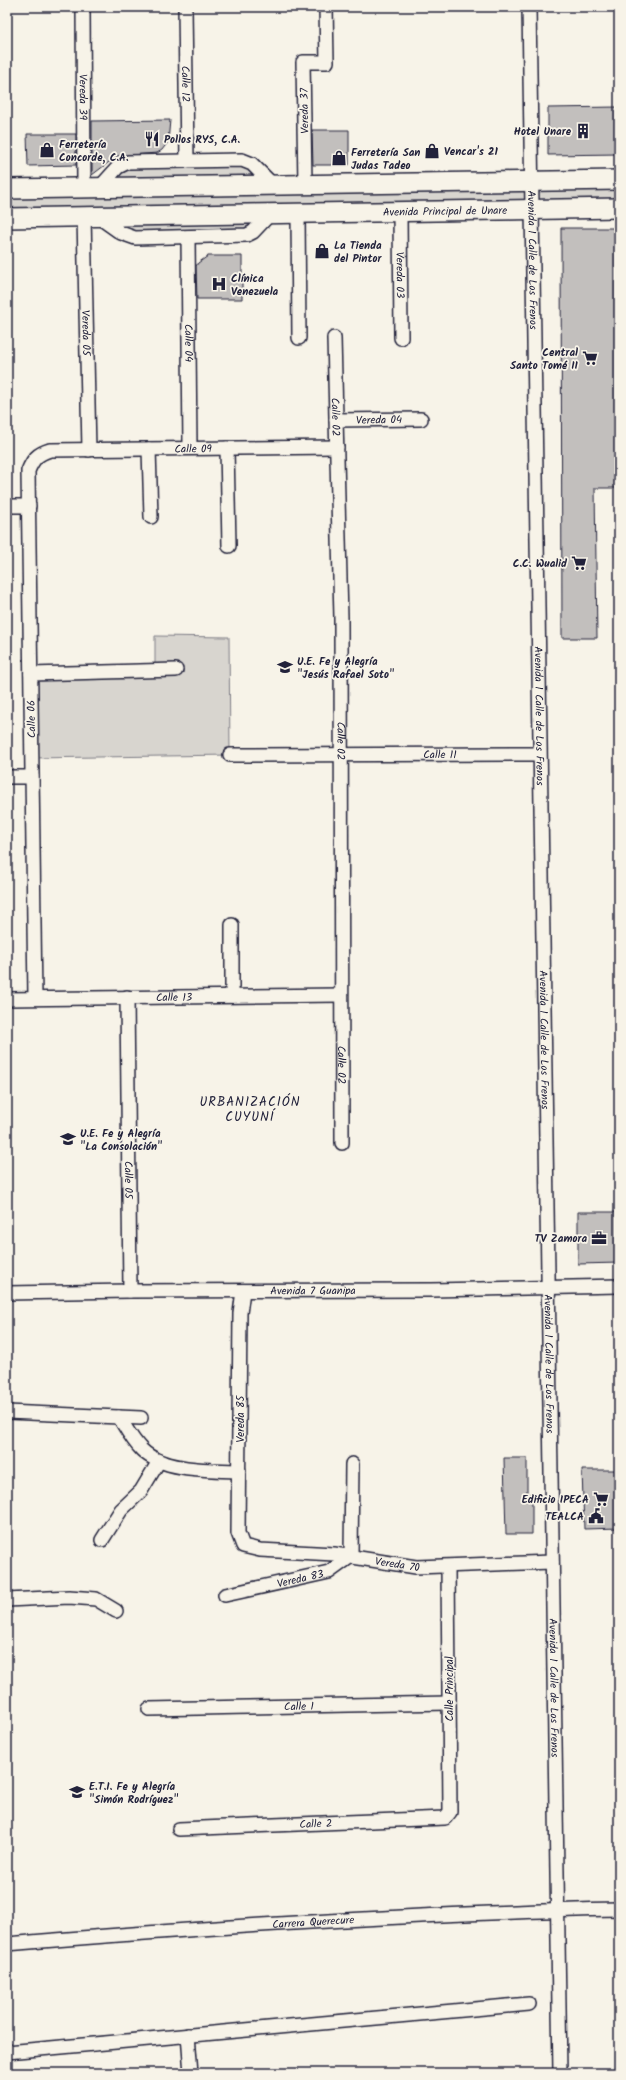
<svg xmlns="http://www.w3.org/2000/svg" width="626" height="2080" font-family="Kalam,sans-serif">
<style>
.green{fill:#d8d5cf;stroke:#7d7c85}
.building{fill:#c2bfbd;stroke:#22223b}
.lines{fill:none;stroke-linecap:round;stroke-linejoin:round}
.street-casing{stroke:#22223b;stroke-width:16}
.secondary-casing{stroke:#22223b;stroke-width:22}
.street{stroke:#f7f3e8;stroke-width:13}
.secondary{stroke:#f7f3e8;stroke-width:19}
.labels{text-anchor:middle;stroke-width:3.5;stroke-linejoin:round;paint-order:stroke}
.street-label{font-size:11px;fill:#22223b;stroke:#f7f3e8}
.poi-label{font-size:11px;font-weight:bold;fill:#22223b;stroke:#f7f3e8;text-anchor:start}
.quarter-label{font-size:13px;letter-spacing:1px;fill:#22223b;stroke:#f7f3e8}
</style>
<rect width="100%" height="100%" fill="#f7f3e8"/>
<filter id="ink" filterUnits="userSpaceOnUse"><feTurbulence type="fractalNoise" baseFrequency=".025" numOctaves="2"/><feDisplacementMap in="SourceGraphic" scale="8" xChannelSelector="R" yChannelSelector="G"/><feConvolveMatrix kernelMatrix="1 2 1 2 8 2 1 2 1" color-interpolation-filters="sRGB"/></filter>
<g filter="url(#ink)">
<path class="green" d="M242,160l31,25 346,-5v28l-347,5 -19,19 -118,6 -38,-22 -90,2v-29l77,-2 34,-20z
M155,636l74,1 1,118 -198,3 -1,-84 124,-3z"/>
<path class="building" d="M619,107v47l-71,1v-47z
M170,120l-2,22 -6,8 -5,3 -40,3 -25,19v-54z
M312,130h37v35h-36z
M27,134h49v31l-48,1z
M561,228h58v260h-24l2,150h-35z
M208,256h34v43h-45l-1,-33 2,-3z
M578,1212h41v51l-41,1z
M504,1458h23v36h5v40h-26z
M582,1470h37v58l-35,1z"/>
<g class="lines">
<g class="street-casing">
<g id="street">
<path id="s1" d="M83,7l1,180"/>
<path id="s2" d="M185,7l2,154"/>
<path id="s3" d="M529,7l31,2066"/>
<path d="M305,184l-2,-122h24l-1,-55"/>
<path d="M100,187l18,-20 10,-5 114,-2 10,4 21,21"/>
<path id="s4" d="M400,212l1,126"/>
<path d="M298,213l1,125"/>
<path id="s5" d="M84,216l5,234"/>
<path d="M97,216l24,17 14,5 112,-3 6,-3 18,-19"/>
<path id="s6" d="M188,237l2,211"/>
<path id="s7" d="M334,338l7,280 1,525"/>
<path id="s8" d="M336,420l85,-1"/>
<path d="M227,448l2,98"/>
<path d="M149,449l2,68"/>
<path d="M7,506h22"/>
<path d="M31,674l145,-4"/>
<path id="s9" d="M230,755l309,-1"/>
<path d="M7,777h25"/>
<path d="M232,925v71"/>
<path id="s10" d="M127,997l3,294"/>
<path id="s11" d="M35,998l-7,-527c5,-12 9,-17 22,-21l287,-3"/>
<path id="s12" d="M7,999l334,-4"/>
<path id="s13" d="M243,1291l-3,22 -2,220 5,13 17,4 74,4 82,13 136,-5"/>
<path id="s14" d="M7,1293l123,-2 302,-1 187,-4"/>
<path d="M7,1412l134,6"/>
<path d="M119,1417c7,11 13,23 23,33 21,21 69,20 97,21"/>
<path d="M102,1540l19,-30 20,-19 18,-30"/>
<path id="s15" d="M225,1595l104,-23 22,-16 1,-92"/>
<path d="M7,1600l62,-3 27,2 20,12"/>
<path id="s16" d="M149,1709l300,-6"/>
<path id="s17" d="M179,1829l266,-11 5,-6 -2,-245"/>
<path id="s18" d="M7,1944c204,-17 408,-31 612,-35"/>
<path d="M188,2035l3,38"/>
<path d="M7,2052l522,-48"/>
</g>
</g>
<g class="secondary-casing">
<g id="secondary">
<path d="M7,189l612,-9"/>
<path id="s19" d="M7,218l612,-10"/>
</g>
</g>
<use href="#street" class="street"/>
<use href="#secondary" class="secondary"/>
</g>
</g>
<defs>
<g id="building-bare" transform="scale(1.2)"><path d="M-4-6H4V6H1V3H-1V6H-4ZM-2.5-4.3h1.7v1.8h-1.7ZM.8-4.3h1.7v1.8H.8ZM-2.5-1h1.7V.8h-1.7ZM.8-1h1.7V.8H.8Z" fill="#22223b" stroke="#f7f3e8" stroke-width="2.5" paint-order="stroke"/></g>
<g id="restaurant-bare" transform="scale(1.2)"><path d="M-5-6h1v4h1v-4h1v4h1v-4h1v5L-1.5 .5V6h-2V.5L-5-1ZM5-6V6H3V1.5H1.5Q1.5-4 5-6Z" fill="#22223b" stroke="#f7f3e8" stroke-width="2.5" paint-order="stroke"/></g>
<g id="shop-bare" transform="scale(1.2)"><path d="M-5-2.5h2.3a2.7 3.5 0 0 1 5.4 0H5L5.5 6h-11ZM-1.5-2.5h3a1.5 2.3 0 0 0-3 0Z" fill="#22223b" stroke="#f7f3e8" stroke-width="2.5" paint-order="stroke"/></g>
<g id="hospital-bare" transform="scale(1.2)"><path d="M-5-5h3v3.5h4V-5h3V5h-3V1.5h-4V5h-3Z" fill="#22223b" stroke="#f7f3e8" stroke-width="2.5" paint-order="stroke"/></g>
<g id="supermarket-bare" transform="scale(1.2)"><path d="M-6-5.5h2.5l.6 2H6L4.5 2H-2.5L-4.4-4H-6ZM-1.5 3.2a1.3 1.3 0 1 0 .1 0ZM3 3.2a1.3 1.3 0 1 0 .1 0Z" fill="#22223b" stroke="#f7f3e8" stroke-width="2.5" paint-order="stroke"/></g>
<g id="school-bare" transform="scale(1.2)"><path d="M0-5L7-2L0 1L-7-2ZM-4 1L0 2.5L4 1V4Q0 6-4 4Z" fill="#22223b" stroke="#f7f3e8" stroke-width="2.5" paint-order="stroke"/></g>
<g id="office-bare" transform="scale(1.2)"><path d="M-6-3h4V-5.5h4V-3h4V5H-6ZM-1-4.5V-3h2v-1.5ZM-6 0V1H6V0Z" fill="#22223b" stroke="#f7f3e8" stroke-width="2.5" paint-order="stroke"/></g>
<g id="civic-bare" transform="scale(1.2)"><path d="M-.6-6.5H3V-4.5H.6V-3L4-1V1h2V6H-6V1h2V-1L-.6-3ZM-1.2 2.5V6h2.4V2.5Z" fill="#22223b" stroke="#f7f3e8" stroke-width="2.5" paint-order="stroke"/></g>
</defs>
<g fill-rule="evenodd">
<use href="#building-bare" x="583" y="131"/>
<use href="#restaurant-bare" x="152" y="139"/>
<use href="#shop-bare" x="47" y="150"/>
<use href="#shop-bare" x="432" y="151"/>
<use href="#shop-bare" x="339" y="158"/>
<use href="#shop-bare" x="322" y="251"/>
<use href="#hospital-bare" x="219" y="284"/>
<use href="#supermarket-bare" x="590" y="358"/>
<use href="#supermarket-bare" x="579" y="563"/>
<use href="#school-bare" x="285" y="667"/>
<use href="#school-bare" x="68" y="1139"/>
<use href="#office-bare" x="599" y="1238"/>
<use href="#supermarket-bare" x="601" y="1499"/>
<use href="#civic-bare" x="596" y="1516"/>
<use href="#school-bare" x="77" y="1792"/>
</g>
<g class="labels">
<g class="street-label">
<text dy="4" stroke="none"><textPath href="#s2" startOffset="77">Calle 12</textPath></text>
<text dy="4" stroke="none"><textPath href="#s1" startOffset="90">Vereda 39</textPath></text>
<text transform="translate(304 111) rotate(-91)" y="4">Vereda 37</text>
<text dy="4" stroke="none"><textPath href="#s19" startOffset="438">Avenida Principal de Unare</textPath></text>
<text dy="4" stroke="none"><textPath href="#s3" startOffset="253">Avenida 1 Calle de Los Frenos</textPath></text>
<text dy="4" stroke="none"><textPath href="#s4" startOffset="63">Vereda 03</textPath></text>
<text dy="4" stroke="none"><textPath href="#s5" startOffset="117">Vereda 05</textPath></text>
<text dy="4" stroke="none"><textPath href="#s6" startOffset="106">Calle 04</textPath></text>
<text dy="4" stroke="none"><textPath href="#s7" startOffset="79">Calle 02</textPath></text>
<text dy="4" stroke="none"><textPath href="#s8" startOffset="43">Vereda 04</textPath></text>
<text dy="4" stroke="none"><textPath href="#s11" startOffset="702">Calle 09</textPath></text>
<text dy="4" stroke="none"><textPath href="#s3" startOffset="709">Avenida 1 Calle de Los Frenos</textPath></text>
<text transform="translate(31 719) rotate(-91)" y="4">Calle 06</text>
<text dy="4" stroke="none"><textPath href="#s7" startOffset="403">Calle 02</textPath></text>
<text dy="4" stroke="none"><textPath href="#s9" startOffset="210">Calle 11</textPath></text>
<text dy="4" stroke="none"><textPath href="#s12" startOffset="167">Calle 13</textPath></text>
<text dy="4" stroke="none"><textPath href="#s3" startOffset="1033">Avenida 1 Calle de Los Frenos</textPath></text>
<text dy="4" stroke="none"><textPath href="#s7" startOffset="727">Calle 02</textPath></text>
<text dy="4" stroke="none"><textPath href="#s10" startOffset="183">Calle 05</textPath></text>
<text dy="4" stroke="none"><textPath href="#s14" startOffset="306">Avenida 7 Guanipa</textPath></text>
<text dy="4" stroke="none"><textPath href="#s3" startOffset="1357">Avenida 1 Calle de Los Frenos</textPath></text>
<text transform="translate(240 1419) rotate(-90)" y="4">Vereda 85</text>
<text dy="4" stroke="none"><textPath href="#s13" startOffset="412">Vereda 70</textPath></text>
<text dy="4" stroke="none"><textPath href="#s15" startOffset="77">Vereda 83</textPath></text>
<text dy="4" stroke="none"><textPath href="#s3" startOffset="1681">Avenida 1 Calle de Los Frenos</textPath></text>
<text transform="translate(449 1689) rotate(-90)" y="4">Calle Principal</text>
<text dy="4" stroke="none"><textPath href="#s16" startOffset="150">Calle 1</textPath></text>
<text dy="4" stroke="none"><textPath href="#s17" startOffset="137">Calle 2</textPath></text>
<text dy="4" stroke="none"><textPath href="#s18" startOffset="307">Carrera Querecure</textPath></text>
</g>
<g class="poi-label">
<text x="571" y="135" text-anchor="end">Hotel Unare</text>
<text x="164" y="143">Pollos RYS, C.A.</text>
<text x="59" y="148">Ferretería<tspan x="59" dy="13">Concorde, C.A.</tspan></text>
<text x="444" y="155">Vencar's 21</text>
<text x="351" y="156">Ferretería San<tspan x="351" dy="13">Judas Tadeo</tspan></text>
<text x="334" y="249">La Tienda<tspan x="334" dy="13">del Pintor</tspan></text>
<text x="231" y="282">Clínica<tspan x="231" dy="13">Venezuela</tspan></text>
<text x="578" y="356" text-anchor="end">Central<tspan x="578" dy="13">Santo Tomé II</tspan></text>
<text x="567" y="567" text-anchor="end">C.C. Wualid</text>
<text x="297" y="665">U.E. Fe y Alegría<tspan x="297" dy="13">"Jesús Rafael Soto"</tspan></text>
<text x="80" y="1137">U.E. Fe y Alegría<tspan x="80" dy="13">"La Consolación"</tspan></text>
<text x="587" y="1242" text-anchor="end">TV Zamora</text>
<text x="589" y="1503" text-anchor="end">Edificio IPECA</text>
<text x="584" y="1520" text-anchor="end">TEALCA</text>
<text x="89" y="1790">E.T.I. Fe y Alegría<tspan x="89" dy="13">"Simón Rodríguez"</tspan></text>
</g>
<g class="quarter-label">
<text x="250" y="1106">URBANIZACIÓN<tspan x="250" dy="15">CUYUNÍ</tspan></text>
</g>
</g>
<rect width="626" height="2080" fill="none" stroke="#f7f3e8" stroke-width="24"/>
<rect x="12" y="12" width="602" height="2056" fill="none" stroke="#22223b" stroke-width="1.5" filter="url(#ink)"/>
</svg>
